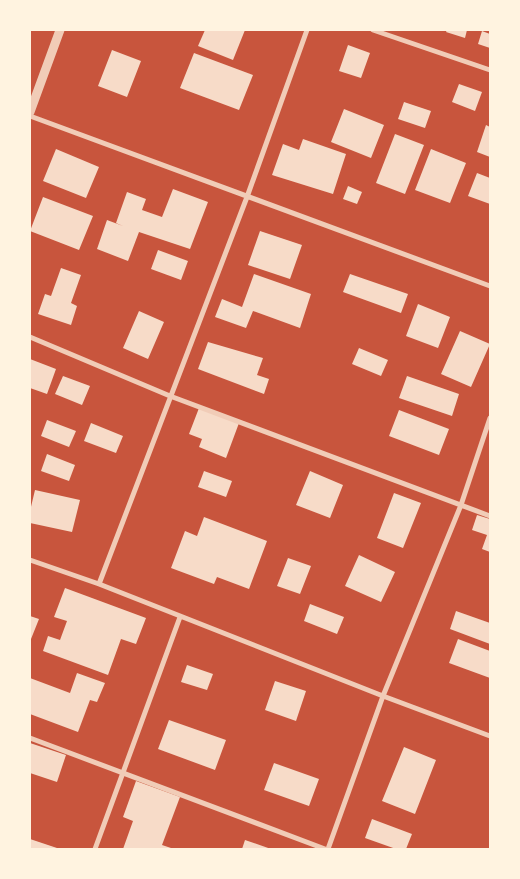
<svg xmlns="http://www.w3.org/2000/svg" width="520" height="879" font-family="'Asap Condensed',sans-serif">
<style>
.building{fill:#f7dbc8}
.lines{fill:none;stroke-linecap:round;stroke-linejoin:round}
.minor{stroke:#f1ccb7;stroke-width:5}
.tertiary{stroke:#f1ccb7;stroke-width:9}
</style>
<rect width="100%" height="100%" fill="#c8553d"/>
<path class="building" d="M205,30h40l-12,30 -35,-14z
M447,30h20l-2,8 -19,-6z
M482,31l8,3v14l-12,-4z
M348,45l22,8 -9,25 -22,-7z
M112,50l29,11 -14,36 -29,-11z
M194,53l59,22 -14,35 -59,-22z
M459,84l23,8 -7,19 -23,-9z
M404,102l27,9 -6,17 -27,-9z
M344,109l40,16 -13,33 -40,-16z
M486,125l4,2v30l-13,-5z
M395,134l29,11 -19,49 -29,-11z
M303,139l43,15 -13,40 -61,-19 11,-31 16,6z
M56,149l43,18 -13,31 -43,-17z
M431,149l35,14 -16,40 -35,-13z
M477,173l13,5v26l-22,-8z
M348,186l14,6 -5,12 -14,-5z
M173,189l35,13 -18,47 -51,-17 -11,29 -31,-12 10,-29 16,6 -7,-3 11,-31 19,7 -4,11 20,7z
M43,197l50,19 -14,34 -49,-19z
M260,231l42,14 -12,34 -42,-14z
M158,250l30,11 -7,19 -30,-11z
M61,268l20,7 -10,28 6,3 -6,19 -33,-11 7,-20 6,2z
M254,274l57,20 -11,34 -47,-17 -7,17 -31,-11 7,-18 20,8z
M350,274l58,20 -7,19 -58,-21z
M418,304l32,13 -12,31 -32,-12z
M139,311l25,11 -16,37 -25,-11z
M460,331l30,13 -19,43 -30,-13z
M208,342l55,16 -6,17 12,4 -5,15 -66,-25z
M359,348l29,12 -7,16 -29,-12z
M30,359l26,10 -9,25 -17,-6z
M63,376l27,10 -8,19 -27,-11z
M407,376l52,18 -7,22 -53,-18z
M199,408l40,15 -13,35 -27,-11 3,-8 -13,-5z
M399,410l50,19 -10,26 -50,-19z
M47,420l29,11 -7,16 -28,-11z
M91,423l32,13 -7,17 -32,-12z
M47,454l28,11 -6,16 -28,-10z
M204,471l28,10 -6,16 -28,-10z
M310,471l33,14 -13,33 -34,-13z
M35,490l45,10 -8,32 -42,-9v-12z
M394,493l27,10 -18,45 -26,-10z
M477,515l13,4v33l-8,-3 5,-14 -15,-5z
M204,517l63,24 -18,48 -32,-12 -3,7 -43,-16 14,-37 12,5z
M359,555l36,17 -14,30 -36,-16z
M288,558l23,8 -11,28 -23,-8z
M65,588l81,30 -10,26 -15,-5 -13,36 -65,-24 5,-15 12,4 7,-19 -13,-4z
M310,604l34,13 -7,17 -33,-13z
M456,611l34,12v21l-40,-15z
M30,616l9,3 -8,20h-1z
M458,639l32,12v27l-41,-15z
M187,665l26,9 -6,16 -26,-8z
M77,673l28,10 -8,19 -7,-2 -12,32 -48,-18v-36l40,15z
M275,681l31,10 -10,30 -31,-11z
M169,720l57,20 -11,30 -57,-21z
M30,743l36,12 -9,27 -27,-9z
M404,747l32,13 -21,54 -33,-13z
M274,763l45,16 -10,27 -45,-16z
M136,781l44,16 -18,48 12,4h-51l10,-28 -10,-4z
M372,819l40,15 -6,15h-10l-31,-11z
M30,839l30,10h-30z
M245,840l26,9h-29z"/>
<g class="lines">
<path class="minor" d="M373,30l117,40
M30,116l460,170
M30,337l140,59 320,120
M30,560l69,24 284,112 107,40
M99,584l148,-387 60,-167
M30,738l295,111
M95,849l85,-232
M328,849l55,-153 78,-191 29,-87"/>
<path class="tertiary" d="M30,112l30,-82"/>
</g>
<rect width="520" height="879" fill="none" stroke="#fff3e0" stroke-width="62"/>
</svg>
